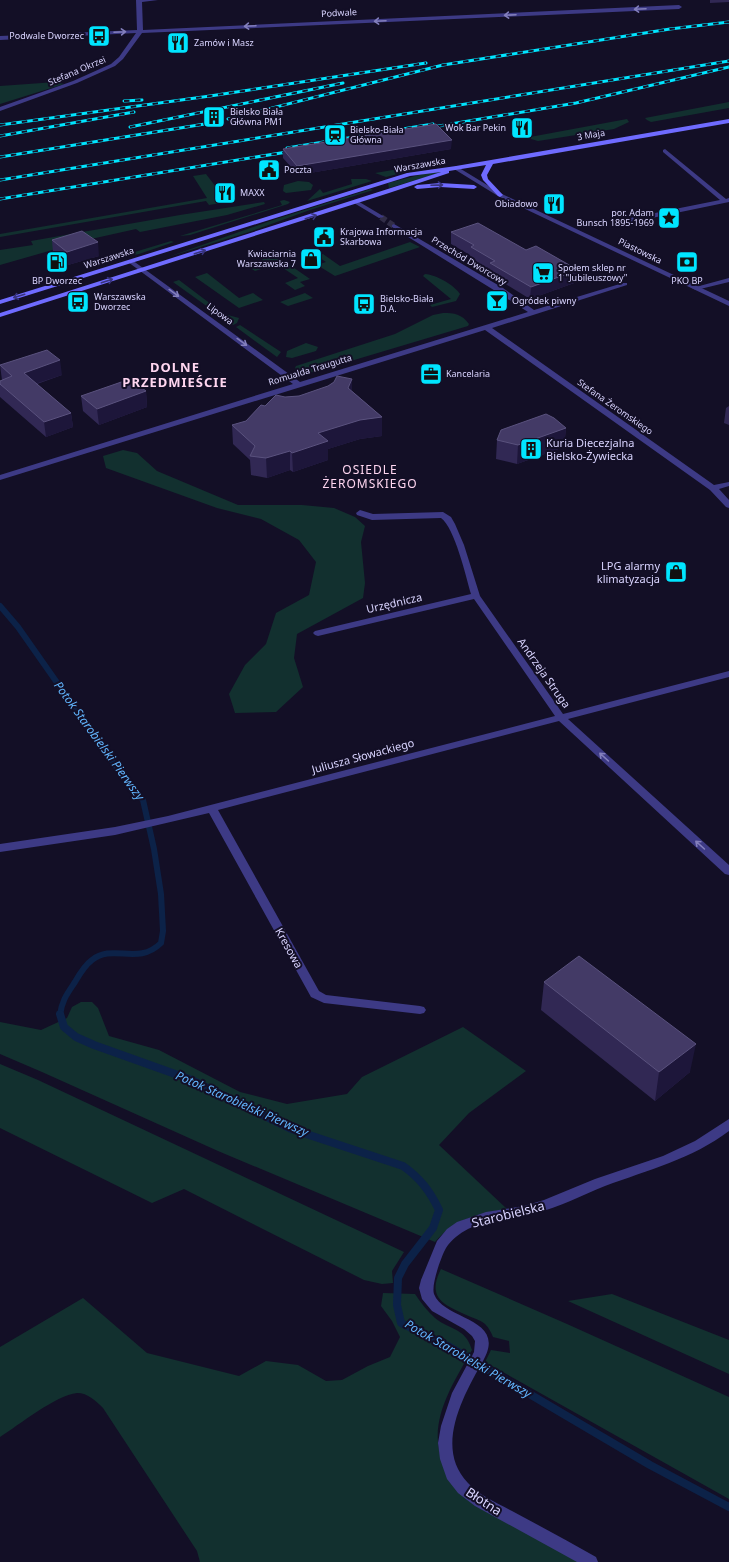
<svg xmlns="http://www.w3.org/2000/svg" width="729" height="1562" font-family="'Noto Sans',sans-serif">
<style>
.green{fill:#12302f}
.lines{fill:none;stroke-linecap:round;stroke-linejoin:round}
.stream-far1{stroke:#0c2248;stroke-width:6}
.stream{stroke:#0c2248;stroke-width:8}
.minor-tunnel{stroke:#312d47;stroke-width:6;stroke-dasharray:6 3;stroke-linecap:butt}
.minor{fill:#3d3a85;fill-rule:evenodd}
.tertiary{fill:#3d3a85;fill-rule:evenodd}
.secondary{fill:#6f6bff;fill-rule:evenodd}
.rail-casing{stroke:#00e5ff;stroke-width:3}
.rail{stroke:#130f26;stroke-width:2;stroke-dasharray:5.5;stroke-linecap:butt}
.wall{fill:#312854}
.shaded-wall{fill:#1d163a}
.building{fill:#433a66;stroke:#5a527e}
.oneway{stroke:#837fbc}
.oneway2{stroke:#38347d}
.labels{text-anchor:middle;stroke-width:4;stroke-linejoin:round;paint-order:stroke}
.far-street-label{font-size:9px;fill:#d9d4ff;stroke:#130f26}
.far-poi-label{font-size:9px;fill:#d9d4ff;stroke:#130f26;text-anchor:start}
.poi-label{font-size:11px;fill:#d9d4ff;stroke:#130f26;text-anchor:start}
.street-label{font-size:11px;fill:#d9d4ff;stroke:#130f26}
.neighbourhood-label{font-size:12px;letter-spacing:1px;fill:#ffd6f0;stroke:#130f26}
.water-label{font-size:12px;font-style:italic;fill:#62b6ff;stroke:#130f26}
.far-district-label{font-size:13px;font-weight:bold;letter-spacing:1px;fill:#ffd6f0;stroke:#130f26}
.near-street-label{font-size:13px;fill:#d9d4ff;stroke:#130f26}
</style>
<rect width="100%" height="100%" fill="#130f26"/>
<path class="green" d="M56,82l8,2 -64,20v-18z
M729,102v6l-78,14 -4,-2 -2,-2z
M627,119l2,3 -15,7 -76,12 -7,-2 -1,-2z
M417,166h11l-42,11 -11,-4z
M442,171l1,1 -54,16 -1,-5 43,-11z
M206,174l13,17 -5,3 5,-1v1l-2,1 2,2 4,-1 4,6 -18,3 -3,-4 -206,36v-3l207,-36 -14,-22z
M351,179h15l6,2 -65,20 13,-12 3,4 29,-9z
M298,181l11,1 4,3 -2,5 -25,3 -3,-2 1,-6z
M371,189l2,1 -63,20 -64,23 -78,24 108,-38z
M284,200l6,2 -2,2 -98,31 -10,1 102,-31 -2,-4z
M264,202l1,2 -38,11 -87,17 -4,-3 -45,10 -91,26v-15l33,-5 -2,-4 149,-26z
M171,241l3,1 -35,12 -34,7z
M410,242l10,5 -85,29 -18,-11 9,-3 -9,-6 6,-2 17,12z
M274,254l36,25 -10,3 5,4 -10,4 -10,-7 13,-5 -21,-14 -22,7 -3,-2 3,-6 8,-3 -2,-2z
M207,273l32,25 14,-5 10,7 -24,8 -44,-31z
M425,274c12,1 29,11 35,20l-4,7 -24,6 -2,-2 21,-6 -28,-23z
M179,280l45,34 15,4 -2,5 -4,2 -60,-43z
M305,293l8,5 -25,8 -8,-4z
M443,313c11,0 19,1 26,11l-1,2 -154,46c-8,1 -14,2 -19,-4l1,-2 99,-32 38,-19z
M240,325l41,27 -4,5 -41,-30z
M306,343l12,4 -2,4 -24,7 -6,-1 1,-6z
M123,450l14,3 20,18 81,34h64l32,3 21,9 10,9 -4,16 4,41 -2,15 -66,36 -3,24 9,29 -27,25 -41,1 -6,-19 16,-29 21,-21 10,-31 33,-18 7,-33 -17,-22 -38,-21 -44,-11 -111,-40 -3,-12z
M81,1002h11l6,6 11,28 50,14 81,42 47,12 60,-10 15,-17 101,-50 63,44 -57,42 -30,32 68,64c-28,4 -53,10 -72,33l-217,-91 -176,-79 -42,-18v-32l41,8 26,-12 5,-11z
M0,1064l38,16 366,172 -12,19 1,12 -11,1 -18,-4 -180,-91 -32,14 -152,-75z
M441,1269l126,55 162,73v102l-244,-137 6,-12 19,3 -1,-12 -16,-4c-2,-5 -4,-9 -8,-13 -3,-3 -9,-5 -14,-7 -24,-11 -46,-17 -30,-48z
M383,1293l32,1c6,9 12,17 20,24 16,13 30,9 37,32 -17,30 -40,64 -33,100 2,10 6,20 9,29l133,83h-381l-3,-11 -94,-143c-7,-7 -15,-15 -26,-15 -21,2 -58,32 -77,44v-90l83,-49 64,55 92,23 27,-15 32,4 28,16 16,-1 26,-14 22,-9 10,-20 -8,-16 -11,-15z
M612,1294l117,46v34l-161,-73z"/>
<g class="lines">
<path class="stream-far1" d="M0,606l18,21 99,141 26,32 11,49 7,45 2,37 -2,12c-23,23 -48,0 -69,17 -7,5 -13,15 -17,22 -8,12 -13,18 -15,33"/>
<path class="stream" d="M60,1014l4,13 12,10 18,8 98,35 99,49 112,37c17,12 27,25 36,44l-6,18 -28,36 -7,14 -1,27 4,18 47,23 202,119 79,42"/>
<path class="minor-tunnel" d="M381,217l13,9"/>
<path class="minor" d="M136,0h22l-16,2 1,28 536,-25 3,2 -3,2 -537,24 -19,26 -8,7 -38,17 -77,28v-4l73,-26 38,-17 8,-7 17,-24 -136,7v-4l137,-6z
M665,149l61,50 3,-1v4l-116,24v-2l17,-6 90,-18 -57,-48v-2z
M356,200l27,16 1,1 -5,1 -25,-15v-2z
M394,224l109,64 31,22 89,-27h4v2l-135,43 222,157 15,-3v4l-10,3 10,11v8l-3,-1 -16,-17 -225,-160 -485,150v-5l293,-91 -165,-122v-2h4l168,122 228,-70 -31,-20 -105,-65v-2z
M729,278v4l-33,8 -4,-2z
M360,510l13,4 70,-2 8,5 4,7 9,21 16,51 83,118 166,-43v6l-161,42 161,146v10l-4,-1 -166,-153 -341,89 101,181 7,4 94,11 4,1 2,3 -2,3 -4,1 -96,-11 -13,-6 -102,-184 -94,22 -115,17v-8l115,-17 53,-11 387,-100 -81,-117 -156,37 -3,-1 -2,-2 2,-2 156,-37c-5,-17 -16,-66 -30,-76l-69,2 -15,-5 -1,-2z
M729,1119v12c-37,28 -81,39 -124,55 -23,9 -45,21 -69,27 -22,6 -47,6 -68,16 -8,4 -17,11 -22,19 -5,9 -15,37 -12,46 10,27 74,23 49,67 -20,35 -49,87 -15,122 12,13 29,20 44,28 28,15 56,30 84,46l2,5h-21l-102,-56 -17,-13 -11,-14 -7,-20 -2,-16 3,-17 11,-33 22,-41 1,-11 -3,-5 -8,-7 -32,-18 -10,-12 -3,-11 2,-8 16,-39 10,-12 10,-7 29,-10 38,-6 20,-6 51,-21 68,-23 32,-15z"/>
<path class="tertiary" d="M456,166l46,28 227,107v5l-231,-110 -44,-27 -1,-1z"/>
<path class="secondary" d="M729,119v4l-236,41 -6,11 1,4 15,16 -3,2 -2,-1 -15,-16 -2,-5 5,-10 -37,6v2l-60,20 -389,124v-4l441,-141 -31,4 -410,128v-4l407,-127 49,-7z
M440,183l34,2 3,2 -3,2 -34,-2 -23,2 -3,-2 3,-2z"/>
<g class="rail-casing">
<path id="rail" d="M124,101l18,-1
M228,119l215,-54 227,-36 59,-7
M0,125l210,-29 216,-33
M130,127l213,-44
M427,128l149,-25 153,-36
M0,136l134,-24
M287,148l146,-24
M0,157l211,-34
M0,180l729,-119
M0,199l293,-48"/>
</g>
<use href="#rail" class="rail"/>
</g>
<path class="wall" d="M710,0h19v2l-19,1z
M283,149h168l-153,26 -15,-17z
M451,232l75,18 52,20 -1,12 -47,17 -41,-25 1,-4 -20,-12v-3l-19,-11z
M52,240l47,16 -31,9 -15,-12z
M0,365l62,10 -25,9 34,29 2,14 -27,10 -46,-40v-16l2,-1z
M146,391l1,16 -48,18 -16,-14 -2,-15z
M352,391l30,26v19l-22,3 -32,10v11l-35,12 -3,-2 -23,8 -16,-3 -1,-15 -17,-16 -1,-19 14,-4 19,-15 20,-9z
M729,406v19l-5,-2 2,-15z
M566,428l-2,19 -47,17 -21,-5 1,-19z
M544,982l146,90 -35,29 -114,-91z"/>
<path class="shaded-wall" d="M452,140l-1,9 -153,26 -1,-9z
M98,242l1,14 -31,9 -1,-13z
M578,270l-1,12 -47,17 1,-12z
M60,360l2,15 -36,12 -2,-14z
M352,379v18l-4,-9z
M146,391l1,16 -48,18 -2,-16z
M71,413l2,14 -27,10 -2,-15z
M382,417v19l-22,3 -32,10v11l-35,12 -1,-19 26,-20 42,-13z
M566,428l-2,19 -47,17 1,-19z
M290,451v19l-23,8 -1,-20z
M696,1044l-6,28 -35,29 4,-29z"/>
<path class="building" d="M436,124l16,16 -155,26 -14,-17z
M478,223l48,27 10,-4 42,24 -47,17 -41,-24 5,-2 -24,-14 3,-2 -23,-13z
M82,231l16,11 -31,10 -15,-12z
M47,350l13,10 -36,13 47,40 -27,9 -44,-38v-3l12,-5 -12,-11z
M337,376l15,3 -4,9 34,29 -22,3 -42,13 10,8 -36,12 -2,-2 -24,7 -16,-2 5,-10 -23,-21 14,-4 15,-16 4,1 11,-11 9,2 14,-1 29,-10 6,-4z
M130,379l16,12 -49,18 -16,-13z
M546,414l8,4 12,10 -48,17 -21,-5 4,-10z
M579,956l117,88 -37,28 -115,-90z"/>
<defs><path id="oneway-shaft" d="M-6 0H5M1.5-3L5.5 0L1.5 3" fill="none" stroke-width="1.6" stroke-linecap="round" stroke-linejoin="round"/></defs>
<g class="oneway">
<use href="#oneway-shaft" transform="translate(640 9) rotate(177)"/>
<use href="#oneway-shaft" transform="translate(510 15) rotate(177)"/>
<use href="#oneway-shaft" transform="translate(380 21) rotate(177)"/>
<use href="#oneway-shaft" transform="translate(250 26) rotate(177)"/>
<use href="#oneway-shaft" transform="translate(120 32) rotate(-3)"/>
<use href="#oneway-shaft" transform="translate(174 293) rotate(36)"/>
<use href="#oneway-shaft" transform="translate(242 342) rotate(36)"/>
<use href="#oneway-shaft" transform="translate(604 757) rotate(-138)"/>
<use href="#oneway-shaft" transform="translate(700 845) rotate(-138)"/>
</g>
<g class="oneway2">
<use href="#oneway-shaft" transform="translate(437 185) rotate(-2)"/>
<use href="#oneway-shaft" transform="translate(311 217) rotate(-18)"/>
<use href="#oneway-shaft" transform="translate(200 252) rotate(-18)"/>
<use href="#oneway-shaft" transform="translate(107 281) rotate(-18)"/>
<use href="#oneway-shaft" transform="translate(19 296) rotate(163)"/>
</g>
<defs>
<g id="bus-square" transform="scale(1.15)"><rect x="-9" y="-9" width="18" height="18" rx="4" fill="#00e5ff" stroke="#130f26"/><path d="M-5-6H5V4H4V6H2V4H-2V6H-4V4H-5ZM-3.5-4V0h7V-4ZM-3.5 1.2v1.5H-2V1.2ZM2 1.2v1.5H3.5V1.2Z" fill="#111"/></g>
<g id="restaurant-square" transform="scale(1.15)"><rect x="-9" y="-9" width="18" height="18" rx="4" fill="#00e5ff" stroke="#130f26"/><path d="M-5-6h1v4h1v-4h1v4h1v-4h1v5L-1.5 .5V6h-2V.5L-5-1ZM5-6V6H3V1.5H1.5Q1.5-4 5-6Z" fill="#111"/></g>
<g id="building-square" transform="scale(1.15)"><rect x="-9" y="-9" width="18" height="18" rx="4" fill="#00e5ff" stroke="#130f26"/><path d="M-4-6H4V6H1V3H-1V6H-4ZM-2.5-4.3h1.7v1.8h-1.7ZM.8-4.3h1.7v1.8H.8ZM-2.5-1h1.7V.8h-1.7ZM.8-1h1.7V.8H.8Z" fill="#111"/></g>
<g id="station-square" transform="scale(1.15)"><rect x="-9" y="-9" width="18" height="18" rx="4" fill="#00e5ff" stroke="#130f26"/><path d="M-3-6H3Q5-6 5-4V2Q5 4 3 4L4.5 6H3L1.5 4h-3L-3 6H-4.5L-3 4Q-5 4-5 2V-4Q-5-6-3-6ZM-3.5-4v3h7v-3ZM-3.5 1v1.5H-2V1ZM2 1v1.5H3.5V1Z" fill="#111"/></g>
<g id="civic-square" transform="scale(1.15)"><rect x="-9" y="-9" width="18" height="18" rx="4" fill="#00e5ff" stroke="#130f26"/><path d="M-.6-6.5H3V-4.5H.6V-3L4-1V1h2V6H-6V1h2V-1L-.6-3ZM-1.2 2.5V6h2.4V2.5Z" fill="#111"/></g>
<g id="sight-square" transform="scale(1.15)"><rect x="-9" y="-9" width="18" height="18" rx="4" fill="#00e5ff" stroke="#130f26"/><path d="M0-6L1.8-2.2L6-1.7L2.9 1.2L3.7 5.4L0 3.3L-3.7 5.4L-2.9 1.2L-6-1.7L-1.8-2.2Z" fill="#111"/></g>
<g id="shop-square" transform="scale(1.15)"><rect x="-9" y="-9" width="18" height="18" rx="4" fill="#00e5ff" stroke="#130f26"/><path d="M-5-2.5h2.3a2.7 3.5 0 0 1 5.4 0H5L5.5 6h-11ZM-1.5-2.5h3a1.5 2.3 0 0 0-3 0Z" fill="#111"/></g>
<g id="fuel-square" transform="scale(1.15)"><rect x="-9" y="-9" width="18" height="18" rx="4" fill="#00e5ff" stroke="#130f26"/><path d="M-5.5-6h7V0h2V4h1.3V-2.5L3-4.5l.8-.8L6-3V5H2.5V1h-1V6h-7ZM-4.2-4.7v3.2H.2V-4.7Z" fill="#111"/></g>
<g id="bank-square" transform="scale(1.15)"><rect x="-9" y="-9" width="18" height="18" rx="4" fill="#00e5ff" stroke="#130f26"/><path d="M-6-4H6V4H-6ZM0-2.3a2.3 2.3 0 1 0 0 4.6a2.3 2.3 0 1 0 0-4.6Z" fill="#111"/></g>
<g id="supermarket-square" transform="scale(1.15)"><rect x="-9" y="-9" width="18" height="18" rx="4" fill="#00e5ff" stroke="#130f26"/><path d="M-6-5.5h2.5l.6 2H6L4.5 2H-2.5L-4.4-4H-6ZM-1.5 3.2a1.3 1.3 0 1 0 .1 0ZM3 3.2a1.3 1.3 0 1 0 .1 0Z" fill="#111"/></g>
<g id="bar-square" transform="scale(1.15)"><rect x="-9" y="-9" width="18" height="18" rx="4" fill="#00e5ff" stroke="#130f26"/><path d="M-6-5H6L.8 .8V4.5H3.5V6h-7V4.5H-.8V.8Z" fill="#111"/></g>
<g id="office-square" transform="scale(1.15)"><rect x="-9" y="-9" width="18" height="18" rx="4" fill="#00e5ff" stroke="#130f26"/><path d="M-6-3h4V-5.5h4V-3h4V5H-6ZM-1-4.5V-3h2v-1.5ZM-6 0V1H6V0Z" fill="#111"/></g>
</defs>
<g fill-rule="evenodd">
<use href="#bus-square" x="99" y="36"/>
<use href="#restaurant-square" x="178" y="43"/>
<use href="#building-square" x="214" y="117"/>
<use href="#restaurant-square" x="522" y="128"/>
<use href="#station-square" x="335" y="135"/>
<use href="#civic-square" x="269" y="170"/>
<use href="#restaurant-square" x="225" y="193"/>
<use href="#restaurant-square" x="554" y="204"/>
<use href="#sight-square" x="669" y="218"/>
<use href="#civic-square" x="324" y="237"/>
<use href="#shop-square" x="311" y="259"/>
<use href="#fuel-square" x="57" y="262"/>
<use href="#bank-square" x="687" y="262"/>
<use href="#supermarket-square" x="543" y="273"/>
<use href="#bar-square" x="497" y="301"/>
<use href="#bus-square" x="78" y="302"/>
<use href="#bus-square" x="364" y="304"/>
<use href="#office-square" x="431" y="374"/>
<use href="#building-square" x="531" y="449"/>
<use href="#shop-square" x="676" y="572"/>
</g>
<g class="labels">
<g class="far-street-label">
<text transform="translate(339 13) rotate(-3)" y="3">Podwale</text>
<text transform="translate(77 71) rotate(-23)" y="3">Stefana Okrzei</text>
<text transform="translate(591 135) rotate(-10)" y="3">3 Maja</text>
<text transform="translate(420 165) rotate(-10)" y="3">Warszawska</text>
<text transform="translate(640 251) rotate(26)" y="3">Piastowska</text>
<text transform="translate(109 258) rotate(-18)" y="3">Warszawska</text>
<text transform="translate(469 261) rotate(31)" y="3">Przechód Dworcowy</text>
<text transform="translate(220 314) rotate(36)" y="3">Lipowa</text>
<text transform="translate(310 370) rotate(-17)" y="3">Romualda Traugutta</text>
<text transform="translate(615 407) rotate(35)" y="3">Stefana Żeromskiego</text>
</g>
<g class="far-poi-label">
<text x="84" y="39" text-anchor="end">Podwale Dworzec</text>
<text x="194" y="46">Zamów i Masz</text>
<text x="230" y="115">Bielsko Biała<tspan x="230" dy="10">Główna PM1</tspan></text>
<text x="506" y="131" text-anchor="end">Wok Bar Pekin</text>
<text x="350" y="133">Bielsko-Biała<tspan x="350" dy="10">Główna</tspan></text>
<text x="284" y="173">Poczta</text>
<text x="240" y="196">MAXX</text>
<text x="538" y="207" text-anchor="end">Obiadowo</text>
<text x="654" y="216" text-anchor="end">por. Adam<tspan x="654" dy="10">Bunsch 1895-1969</tspan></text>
<text x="340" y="235">Krajowa Informacja<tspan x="340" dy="10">Skarbowa</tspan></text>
<text x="296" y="257" text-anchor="end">Kwiaciarnia<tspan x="296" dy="10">Warszawska 7</tspan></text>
<text x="558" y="271">Społem sklep nr<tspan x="558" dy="10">1 "Jubileuszowy"</tspan></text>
<text x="57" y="284" text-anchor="middle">BP Dworzec</text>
<text x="687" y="284" text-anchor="middle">PKO BP</text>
<text x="94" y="300">Warszawska<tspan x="94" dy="10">Dworzec</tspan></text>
<text x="380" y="302">Bielsko-Biała<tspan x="380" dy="10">D.A.</tspan></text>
<text x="512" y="304">Ogródek piwny</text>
<text x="446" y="377">Kancelaria</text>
</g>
<g class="poi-label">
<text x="546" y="447">Kuria Diecezjalna<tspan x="546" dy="13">Bielsko-Żywiecka</tspan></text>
<text x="660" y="570" text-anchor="end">LPG alarmy<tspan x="660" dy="13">klimatyzacja</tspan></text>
</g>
<g class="street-label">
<text transform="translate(394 603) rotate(-13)" y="4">Urzędnicza</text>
<text transform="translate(544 673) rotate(55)" y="4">Andrzeja Struga</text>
<text transform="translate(363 756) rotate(-15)" y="4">Juliusza Słowackiego</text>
<text transform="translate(289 948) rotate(61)" y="4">Kresowa</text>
</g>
<g class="neighbourhood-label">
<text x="370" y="474">OSIEDLE<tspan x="370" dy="14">ŻEROMSKIEGO</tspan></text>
</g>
<g class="water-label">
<text transform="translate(99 741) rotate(54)" y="4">Potok Starobielski Pierwszy</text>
<text transform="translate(242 1104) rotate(24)" y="4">Potok Starobielski Pierwszy</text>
<text transform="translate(468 1359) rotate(30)" y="4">Potok Starobielski Pierwszy</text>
</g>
<g class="far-district-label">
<text x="175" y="372">DOLNE<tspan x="175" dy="15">PRZEDMIEŚCIE</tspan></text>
</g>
<g class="near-street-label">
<text transform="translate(508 1214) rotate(-14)" y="5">Starobielska</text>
<text transform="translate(484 1501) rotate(33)" y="5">Błotna</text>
</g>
</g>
</svg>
